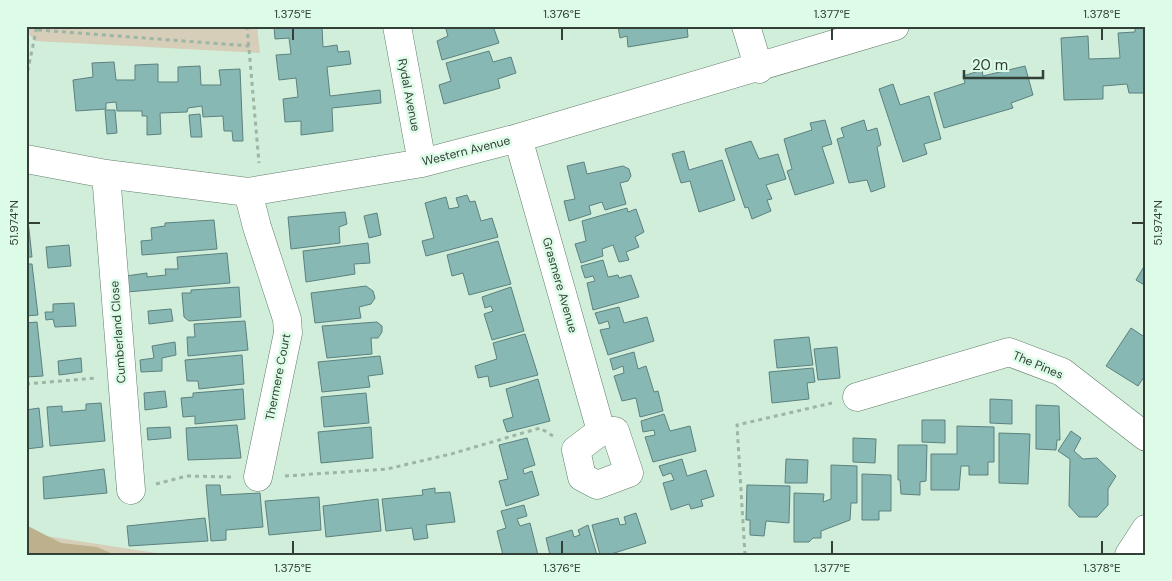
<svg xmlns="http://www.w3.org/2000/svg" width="1172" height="581" font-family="'DM Sans',sans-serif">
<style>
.green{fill:#d6ceb8}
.forest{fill:#bdb08c}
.building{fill:#88b8b4;stroke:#5c817e}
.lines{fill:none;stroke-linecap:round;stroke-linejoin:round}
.minor-casing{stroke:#627e6c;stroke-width:29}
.path{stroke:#9cb5a5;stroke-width:3;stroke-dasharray:4 4;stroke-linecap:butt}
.minor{stroke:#fff;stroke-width:28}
.ticks{fill:none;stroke:#334038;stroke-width:2}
.labels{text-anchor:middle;stroke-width:5;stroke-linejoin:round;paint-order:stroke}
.street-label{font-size:12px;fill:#334038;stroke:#ddfce7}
.neatline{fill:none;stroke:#334038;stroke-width:2}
.ticks-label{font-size:12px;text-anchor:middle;fill:#334038}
</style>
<rect width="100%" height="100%" fill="#d0eeda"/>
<path class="green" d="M26,26h231l3,27 -225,-12 -8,-9z
M26,533l143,22h-143z"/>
<path class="forest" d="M26,525l35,18 36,4 18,8h-89z"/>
<path class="building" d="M274,26h50l-2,1 1,20 14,-2 1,7 11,-1 2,13 -24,3 3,29 50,-6 1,13 -49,5 1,23 -32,4v-14l-16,1 -2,-23 15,-2 -2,-19 -17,2 -3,-25 15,-1 -2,-16 -14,1z
M445,26h48l6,17 -57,17 -5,-19 11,-5z
M618,26h69l1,11 -60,10 -1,-11 -7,2z
M1135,26h11l-1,67h-16l-2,-9 -24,2v13l-39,1 -3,-62 27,-2 1,23 31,-1 -2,-25 17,-1z
M489,51l4,11 18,-5 5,16 -18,6 2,9 -56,16 -5,-19 12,-4 -5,-18z
M114,62l2,18h19v-15l23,-1v18h20v-15l22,-1 1,19h20l-2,-15 21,-1 3,72h-10l-1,-10h-8l-1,-15 -20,1 -1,-11 -14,2 -1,4 -27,1 1,21 -14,1v-19h-5v-5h-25l-1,-9 -10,1v6l-30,2 -3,-31 20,-3 -1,-14z
M1025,66l8,29 -22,8 2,5 -69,20 -10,-35 31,-10 -2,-7 19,-6 1,6z
M893,84l7,21 29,-9 12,43 -17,5 3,10 -24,8 -24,-73z
M105,110h10l2,23 -10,1z
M200,114l2,23h-11l-2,-22z
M825,120l7,24 -10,3 12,36 -39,12 -8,-24 5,-2 -8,-30 28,-9 -2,-7z
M864,120l3,11 10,-3 4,17 -4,2 8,40 -14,5 -4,-12 -18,3 -12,-44 7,-2 -3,-9z
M751,141l8,18 19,-5 8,25 -20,6 6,14 -5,1 4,11 -19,8 -4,-12 -3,1 -20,-59z
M684,151l5,19 33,-10 13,40 -36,12 -9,-31 -9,2 -9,-29z
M584,162l3,12 36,-8 6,3 2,7 -3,5 -8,2 6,21 -21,6 -3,-8 -13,4 2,8 -22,7 -5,-20 11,-2 -8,-33z
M467,195l3,7 5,-1 6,20 11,-3 6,19 -72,19 -4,-15 12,-3 -9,-35 21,-6 3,12 10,-2 -3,-9z
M26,202l6,55h-6z
M627,208l1,4 8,-3 8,23 -9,5 4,10 -13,5 3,8 -10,2 -6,-17 -11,4 1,7 -22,7 -6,-19 11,-3 -4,-20z
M345,212l2,12 -8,3 1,16 -49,6 -3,-32z
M377,213l4,22 -12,3 -5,-22z
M214,220l3,29 -75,6 -1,-14 11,-1 -1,-12 14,-2v-3z
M498,241l13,43 -42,11 -6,-22 -11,3 -5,-21z
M368,243l2,20 -16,1 1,10 -49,8 -3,-31z
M69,245l2,21 -23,2 -2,-21z
M227,253l3,30 -103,9 -1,-16 21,-3v4l19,-2 -1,-6h13l-1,-12z
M603,260l5,17 10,-2 1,3 12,-3 8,22 -46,13 -6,-27 8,-2 -2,-5 -8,2 -4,-12z
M1146,263v23l-10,-6z
M26,264h6l6,51 -12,1z
M366,286l7,5 2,7 -4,6 -12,3 2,11 -46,5 -4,-30z
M239,287l2,30 -52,4 -5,-4 -2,-24h9v-3z
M511,287l13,44 -32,9 -8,-26 9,-3 -2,-5 -6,2 -3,-11z
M74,303l2,23 -21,1 -2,-8 -7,1 -1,-8h8v-8z
M619,307l5,16 23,-6 7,24 -46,14 -8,-25 10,-2 -2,-7 -9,3 -4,-11z
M171,309l2,12 -24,3 -1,-13z
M245,321l3,29 -60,6 -1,-19h8l-1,-13z
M37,322l6,54 -17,1v-54z
M377,322l5,4v6l-4,6h-7l1,16 -45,4 -5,-32z
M1131,328l15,10v36l-8,12 -32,-20z
M525,334l13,41 -48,12 -2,-11 -10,2 -3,-12 22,-7 -4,-16z
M809,337l4,28 -36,3 -3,-28z
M175,342l1,13 -14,3v13l-21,1 -1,-12 14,-2 -2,-12z
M837,347l3,31 -22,2 -4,-31z
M634,352l4,17 8,-3 8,26 4,-1 5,20 -23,6 -4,-19 -14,3 -8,-25 10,-3 -1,-7 -10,4 -3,-11z
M242,355l2,29 -45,5 -1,-8h-11l-2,-21z
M380,356l3,18 -15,2 2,11 -48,5 -4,-30z
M81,358l1,14 -23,3 -1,-14z
M813,368l2,14 -8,1 2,16 -37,4 -3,-31z
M538,379l12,42 -43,11 -4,-12 10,-3 -7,-28z
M243,389l2,30 -50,5v-8l-12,1 -2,-19 12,-1v-4z
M165,391l2,16 -22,3 -1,-17z
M366,393l3,30 -45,4 -3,-30z
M990,399l22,1v24l-22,-1z
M101,403l4,38 -55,5 -3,-39 15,-1v6l24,-2v-6z
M1036,405l23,1 1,34h-3l-1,10 -20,-1z
M39,408l4,39 -17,2v-39z
M664,414l6,17 20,-5 6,25 -43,11 -8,-25 10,-2 -1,-5 -11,2 -2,-11z
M922,420h23v23l-23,-1z
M237,425l4,33 -53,2 -2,-32z
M957,426l37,1v35h-6v13h-19v-9h-8l-2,24h-28v-36h26z
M170,427l1,11 -23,2 -1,-12z
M371,427l2,31 -52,5 -3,-31z
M1071,431l10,7 -7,13 9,8 14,-1 19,18 -8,13v16l-11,12h-18l-10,-11 1,-47 -12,-8z
M999,433l31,1 -2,50 -29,-1z
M527,438l8,27 -12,4 1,5 8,-3 7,24 -33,11 -7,-25 9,-2 -9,-34z
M853,438l23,1 -1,24 -22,-1z
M898,445h29l-1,36 -6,1v13l-19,-1 -1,-14h-2z
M682,459l5,17 19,-6 8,26 -13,4 2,6 -12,3 -2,-5 -18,6 -8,-27 11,-3 -3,-7 -8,3 -4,-10z
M786,459l22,1 -1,23h-22z
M831,465l26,1v37h-6l-1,17 -29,11v7h-8l-4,4h-15v-49l30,1 -1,8 8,-3z
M104,469l3,24 -63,6 -1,-22z
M862,474l29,1v36h-12v9h-17z
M206,485h14l1,10 39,-2 3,34 -37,3v10l-15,1z
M747,485l43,1 -1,37 -23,-2 -2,15 -14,-1v-15h-4z
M435,488v5l15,-1 5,30 -29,3 2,13 -14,2 -2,-12 -26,3 -4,-32 41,-4 -1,-5z
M319,497l2,33 -52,5 -4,-34z
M378,499l3,32 -55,6 -3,-31z
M524,505l3,11 -10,3 3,7 10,-3 8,32h-35l-6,-24 9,-3 -5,-17z
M636,513l10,30 -38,12h-8l-8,-30 26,-7 2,7 6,-1 -2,-7z
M205,518l3,23 -79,5 -2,-20z
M588,525l9,30h-47l-4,-17 26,-8 2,7 6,-2 -2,-5z"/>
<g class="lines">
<g class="minor-casing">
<path id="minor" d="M397,26l25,137
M746,26l13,43
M518,138l83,293h14l14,42 -32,12 -15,-8 -6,-27 25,-19
M26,159l80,15 142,18 174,-29 96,-25 377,-112
M106,174l25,316
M248,192l9,35 30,92 1,14 -30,144
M857,397l152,-45 53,20 84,65
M1129,555l17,-26"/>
</g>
<path class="path" d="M247,26l12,137
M38,30l212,16
M26,79l11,-53
M26,384l70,-6
M285,476l102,-7 64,-15 89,-26 13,8
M156,484l31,-8 44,1
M745,555l-8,-130 95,-22"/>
<use href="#minor" class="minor"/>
</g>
<path class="ticks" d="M293,28v12M562,28v12M832,28v12M1102,28v12M28,223h12M1132,223h12M293,541v13M562,541v13M832,541v13M1102,541v13"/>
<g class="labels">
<g class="street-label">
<text transform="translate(409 95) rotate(79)" y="4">Rydal Avenue</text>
<text transform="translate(466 151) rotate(-14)" y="4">Western Avenue</text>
<text transform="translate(560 285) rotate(74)" y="4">Grasmere Avenue</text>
<text transform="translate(118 332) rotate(-94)" y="4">Cumberland Close</text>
<text transform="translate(1038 365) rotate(23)" y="4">The Pines</text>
<text transform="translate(278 377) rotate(-79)" y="4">Thermere Court</text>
</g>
</g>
<rect width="1172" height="581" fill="none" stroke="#ddfce7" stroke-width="55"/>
<path d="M964 70v8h79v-8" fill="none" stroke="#334038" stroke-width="2.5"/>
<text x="972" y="70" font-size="15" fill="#334038" stroke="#ddfce7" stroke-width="4" paint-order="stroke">20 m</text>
<rect x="28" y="28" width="1116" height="526" class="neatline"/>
<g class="ticks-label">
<text x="293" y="18">1.375°E</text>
<text x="562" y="18">1.376°E</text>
<text x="832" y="18">1.377°E</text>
<text x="1102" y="18">1.378°E</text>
<text transform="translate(14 223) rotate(-90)" y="4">51.974°N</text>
<text transform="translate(1158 223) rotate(-90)" y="4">51.974°N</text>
<text x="293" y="572">1.375°E</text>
<text x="562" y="572">1.376°E</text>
<text x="832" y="572">1.377°E</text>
<text x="1102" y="572">1.378°E</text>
</g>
</svg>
